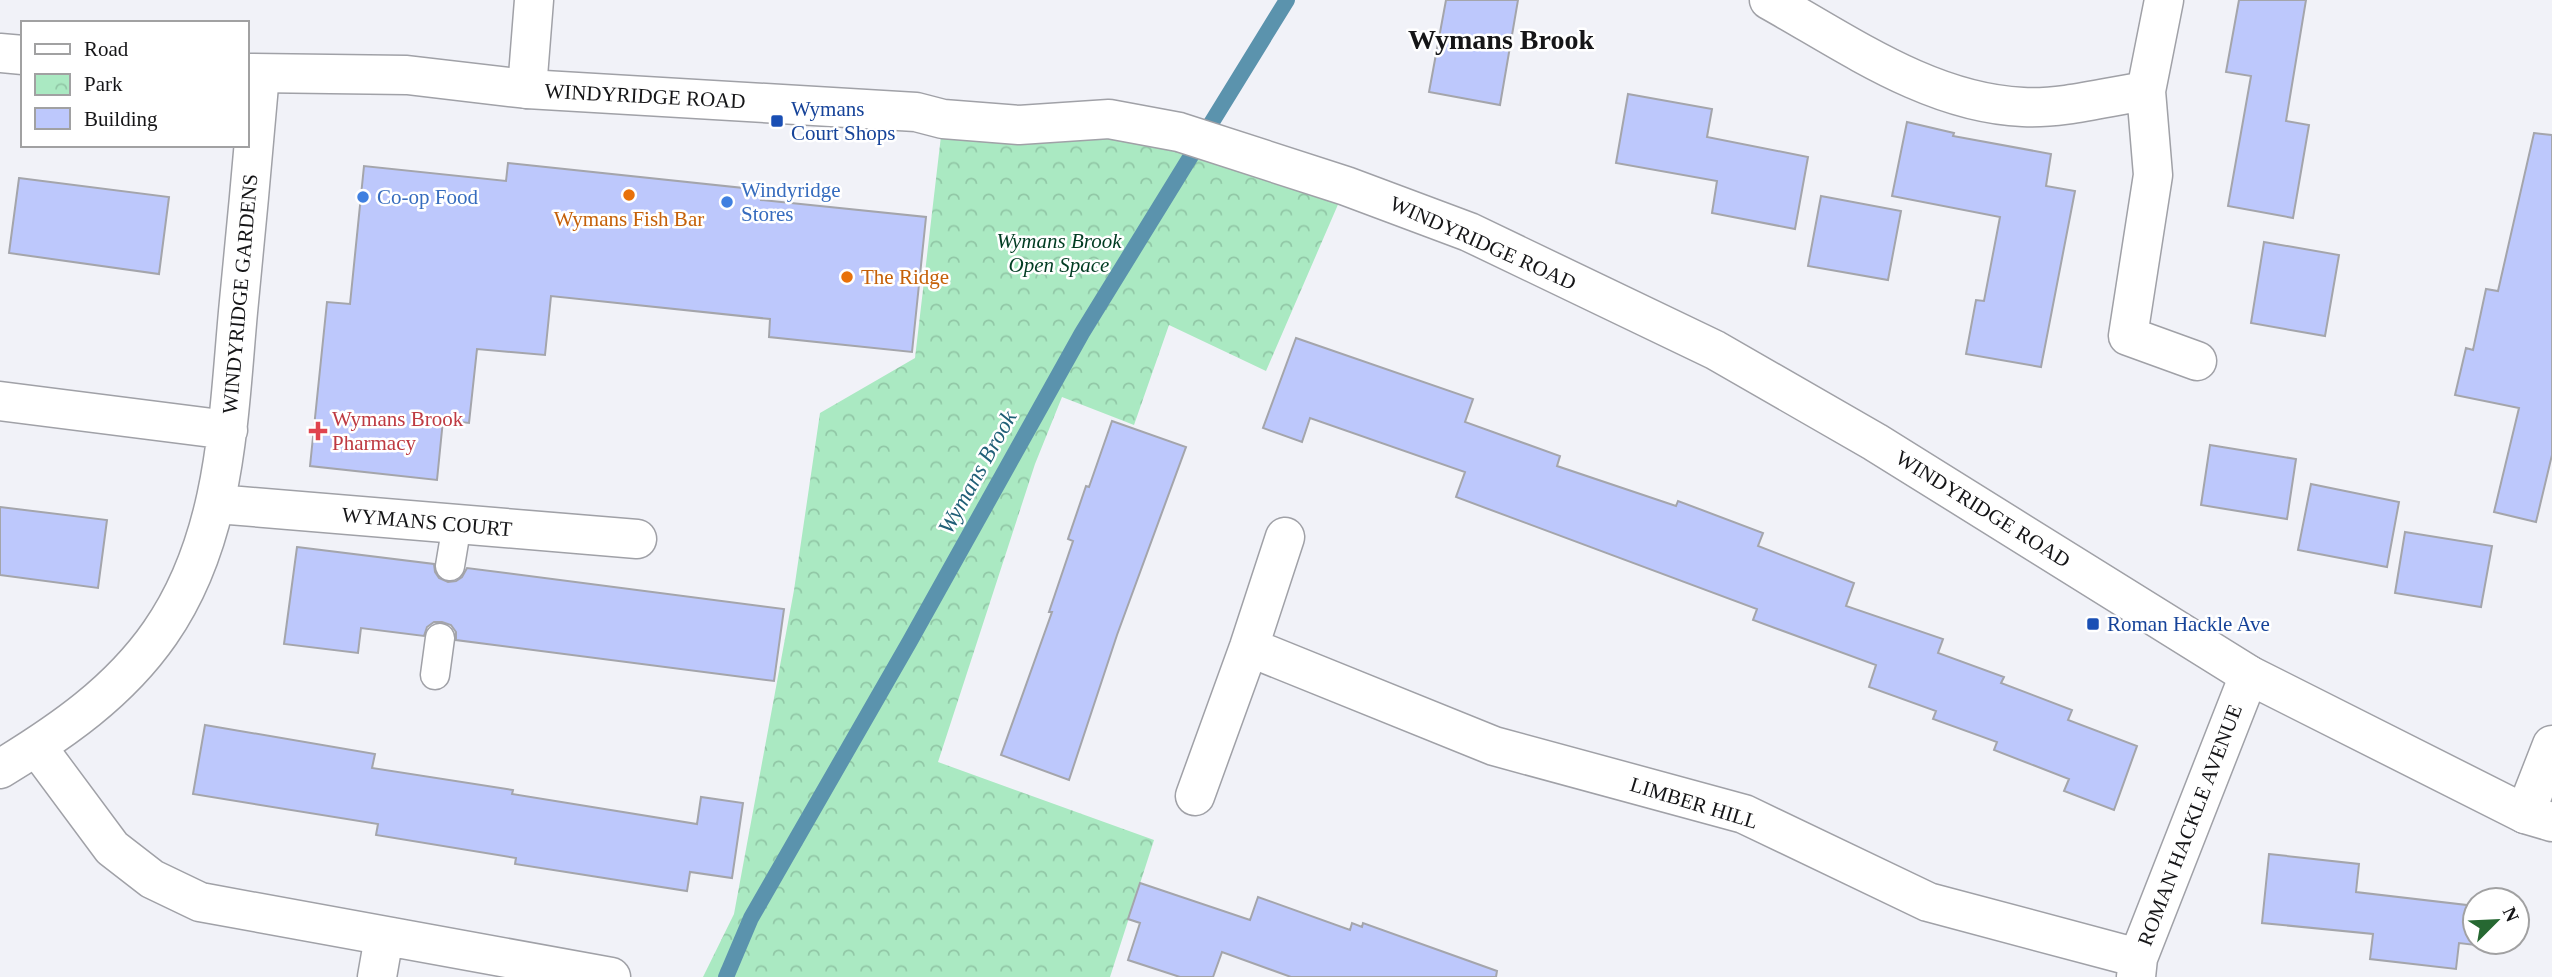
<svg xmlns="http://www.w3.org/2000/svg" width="2552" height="977" font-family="'Times New Roman',serif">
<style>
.park{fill:url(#park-crowns)}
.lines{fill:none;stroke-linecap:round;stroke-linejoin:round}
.stream{stroke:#5b93ad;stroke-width:16}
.building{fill:#bdc8fc;stroke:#a4a5ab;stroke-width:2}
.service-casing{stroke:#a0a1a7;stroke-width:31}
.minor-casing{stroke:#a0a1a7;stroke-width:41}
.tertiary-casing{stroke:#a0a1a7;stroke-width:41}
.service{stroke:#fff;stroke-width:28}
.minor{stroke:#fff;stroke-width:38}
.tertiary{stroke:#fff;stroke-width:38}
.transit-dot{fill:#1a4fb4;stroke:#fff;stroke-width:2.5}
.food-dot{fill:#e8710a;stroke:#fff;stroke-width:2.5}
.shop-dot{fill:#3f7fe0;stroke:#fff;stroke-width:2.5}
.health-dot{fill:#e0444e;stroke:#fff;stroke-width:2.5}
.labels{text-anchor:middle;stroke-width:5;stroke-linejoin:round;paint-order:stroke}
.street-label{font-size:21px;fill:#151517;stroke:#fff}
.transit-label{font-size:21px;fill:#164399;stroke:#fff;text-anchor:start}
.shop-label{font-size:21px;fill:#366cbe;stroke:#fff;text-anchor:start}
.food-label{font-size:21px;fill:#c56008;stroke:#fff}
.park-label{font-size:21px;font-style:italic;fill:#013c22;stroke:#fff}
.health-label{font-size:21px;fill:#be3a42;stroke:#fff;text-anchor:start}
.water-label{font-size:23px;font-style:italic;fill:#205f77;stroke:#fff}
.district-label{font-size:28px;font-weight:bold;fill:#151517;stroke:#fff}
</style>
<defs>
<pattern id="park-crowns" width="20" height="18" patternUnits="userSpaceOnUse" patternTransform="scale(1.75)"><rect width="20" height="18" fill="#aae9c2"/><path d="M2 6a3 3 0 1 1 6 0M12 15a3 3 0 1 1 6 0" fill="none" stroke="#91c7a6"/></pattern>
</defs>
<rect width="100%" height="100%" fill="#f1f2f8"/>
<path class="park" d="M943,119h166l237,67 -80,185 -97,-46 -35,100 -72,-28 -27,67 -97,298 216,78 -44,137h-407l31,-63 60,-324 26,-177 95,-55z"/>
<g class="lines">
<path class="stream" d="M726,977l25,-59 159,-277 172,-308 205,-333"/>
</g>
<path class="building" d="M1446,0h72l-18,105 -71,-13z
M2239,0h67l-20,121 23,4 -16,93 -65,-12 23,-130 -25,-4z
M1628,94l84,15 -5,28 101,20 -13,72 -83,-16 5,-32 -101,-18z
M1907,122l47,11 -1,3 98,18 -5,32 29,5 -34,176 -75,-13 10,-54 8,1 16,-84 -108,-21z
M2534,133l18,2v320l-16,67 -42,-10 25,-104 -64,-13 11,-47 7,2 13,-61 12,2z
M508,163l254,27 -1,10 165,17 -14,135 -143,-15 1,-18 -219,-23 -6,59 -68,-6 -8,74 -26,-3 -6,60 -127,-14 17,-164 23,2 14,-138 142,15z
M19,178l150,19 -10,77 -150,-21z
M1821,196l80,15 -13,69 -80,-14z
M2264,242l75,13 -14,81 -74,-13z
M1296,338l177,61 -8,23 95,34 -3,10 119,40 2,-5 85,32 -5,13 96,37 -8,23 97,33 -5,14 66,24 -3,6 71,27 -4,10 69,26 -23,64 -50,-19 5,-12 -75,-29 3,-8 -64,-23 3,-8 -67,-24 7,-22 -123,-45 4,-11 -301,-112 9,-25 -155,-54 -8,24 -39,-14z
M1112,421l74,26 -69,188 -48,145 -68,-25 51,-143h-3l24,-71 -5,-2 18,-53 3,1z
M2210,445l86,14 -9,60 -86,-14z
M2311,484l88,18 -12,65 -89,-17z
M0,507l107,13 -9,68 -98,-13z
M2405,532l87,14 -11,61 -86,-14z
M297,547l137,17 1,8 4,6 9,4 8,-1 6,-4 5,-9 317,41 -10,72 -318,-41v-8l-5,-7 -9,-3h-8l-7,5 -3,9 -63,-8 -3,25 -74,-9z
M205,725l170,29 -3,14 141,22 -1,4 185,30 4,-27 42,6 -11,75 -42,-6 -3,19 -172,-27 1,-6 -140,-23 2,-11 -185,-30z
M2269,854l90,10 -3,28 119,14v36h10l-1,4 -25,-3 -3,26 -86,-10 3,-25 -111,-11z
M1140,883l110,37 8,-23 92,33 2,-7 10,4 1,-4 134,48 -1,6h-205l-69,-25 -9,25h-33l-52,-17 12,-37 -12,-4z"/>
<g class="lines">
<g class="service-casing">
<path id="service" d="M450,566l7,-42
M435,675l5,-37"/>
</g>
<g class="minor-casing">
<path id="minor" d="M1769,0c79,44 161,103 254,107 40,2 83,-10 123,-16
M2164,0l-18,91 7,84 -25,161 69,25
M527,89l7,-89
M0,401l228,29
M217,504l420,35
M1249,647l245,99 250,68 184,88 210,56
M37,747l75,101 40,31 48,23 411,75
M0,769c61,-37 119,-77 160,-136 66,-95 68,-211 78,-321 8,-79 15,-159 22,-238
M1195,796l54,-149 36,-110
M2525,814l27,-69
M377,977l7,-40
M2136,977l2,-19 111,-283"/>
</g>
<g class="tertiary-casing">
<path id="tertiary" d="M0,53l23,2
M247,73l160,2 120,14 389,23 27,7 76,6 90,-6 70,13 167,54 123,46 246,118 160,92 374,233 276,139 27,8"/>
</g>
<use href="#service" class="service"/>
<use href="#minor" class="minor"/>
<use href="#tertiary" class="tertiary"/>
</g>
<g class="transit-dot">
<rect x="770" y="114" width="14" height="14" rx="3.5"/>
<rect x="2086" y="617" width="14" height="14" rx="3.5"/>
</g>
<g class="food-dot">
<circle cx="629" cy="195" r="7"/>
<circle cx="847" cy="277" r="7"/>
</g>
<g class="shop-dot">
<circle cx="363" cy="197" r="7"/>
<circle cx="727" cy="202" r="7"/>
</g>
<path class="health-dot" d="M314.5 420.5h7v7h7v7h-7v7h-7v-7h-7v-7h7z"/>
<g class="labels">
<g class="street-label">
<text transform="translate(645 96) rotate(3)" y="7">WINDYRIDGE ROAD</text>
<text transform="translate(1483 243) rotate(24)" y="7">WINDYRIDGE ROAD</text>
<text transform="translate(240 294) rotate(-85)" y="7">WINDYRIDGE GARDENS</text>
<text transform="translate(1983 509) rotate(32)" y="7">WINDYRIDGE ROAD</text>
<text transform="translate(427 522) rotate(5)" y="7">WYMANS COURT</text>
<text transform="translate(1694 803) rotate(17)" y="7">LIMBER HILL</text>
<text transform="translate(2190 825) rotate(-69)" y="7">ROMAN HACKLE AVENUE</text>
</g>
<g class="transit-label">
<text x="791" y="116">Wymans<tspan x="791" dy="24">Court Shops</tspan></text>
<text x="2107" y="631">Roman Hackle Ave</text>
</g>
<g class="shop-label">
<text x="741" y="197">Windyridge<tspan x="741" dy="24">Stores</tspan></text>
<text x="377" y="204">Co-op Food</text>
</g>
<g class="food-label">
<text x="629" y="226">Wymans Fish Bar</text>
<text x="861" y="284" text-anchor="start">The Ridge</text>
</g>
<g class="park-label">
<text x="1059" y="248">Wymans Brook<tspan x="1059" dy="24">Open Space</tspan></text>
</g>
<g class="health-label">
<text x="332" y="426">Wymans Brook<tspan x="332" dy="24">Pharmacy</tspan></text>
</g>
<g class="water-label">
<text transform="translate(977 472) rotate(-61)" y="8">Wymans Brook</text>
</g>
<g class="district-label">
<text x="1501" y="49">Wymans Brook</text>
</g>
</g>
<rect x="21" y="21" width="228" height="126" fill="#ffffff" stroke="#a1a1a2" stroke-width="2"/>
<rect x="35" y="44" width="35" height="10" fill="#ffffff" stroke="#a1a1a2" stroke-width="2"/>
<text x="84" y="56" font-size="21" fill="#151517">Road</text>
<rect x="35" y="74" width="35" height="21" fill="url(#park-crowns)" stroke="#a1a1a2" stroke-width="2"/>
<text x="84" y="91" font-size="21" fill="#151517">Park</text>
<rect x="35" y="108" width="35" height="21" fill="#bdc8fc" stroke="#a1a1a2" stroke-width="2"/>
<text x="84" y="126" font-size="21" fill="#151517">Building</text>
<g transform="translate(2496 921) rotate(66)"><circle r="33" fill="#ffffff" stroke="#a1a1a2" stroke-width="2"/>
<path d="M0-5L12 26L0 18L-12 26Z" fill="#266832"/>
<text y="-10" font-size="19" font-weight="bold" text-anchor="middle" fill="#151517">N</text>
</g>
</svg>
